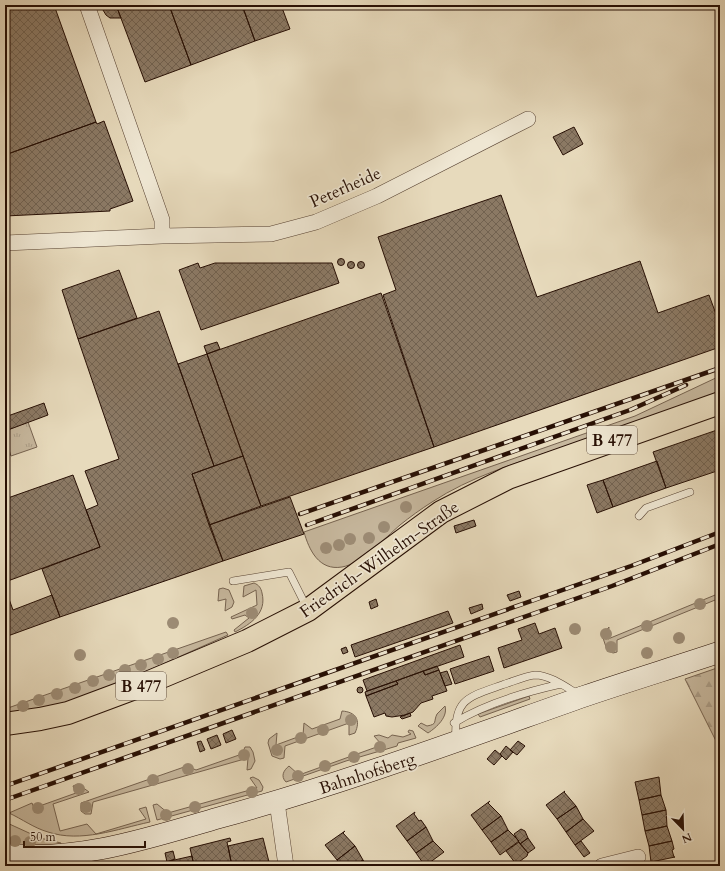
<svg xmlns="http://www.w3.org/2000/svg" width="725" height="871" font-family="Cardo,serif">
<style>
.green{fill:#c6b79d;stroke:#766350}
.forest{fill:url(#forest-firs);stroke:#766350}
.park{fill:url(#park-tufts);stroke:#766350}
.building{fill:url(#building-cross-hatch);stroke:#270f04}
.lines{fill:none;stroke-linecap:round;stroke-linejoin:round}
.lane-casing{stroke:#574232;stroke-width:8}
.street-casing{stroke:#574232;stroke-width:16}
.secondary-casing{stroke:#270f04;stroke-width:22}
.primary-casing{stroke:#270f04;stroke-width:24}
.lane{stroke:#efe7d3;stroke-width:7}
.street{stroke:#efe7d3;stroke-width:15}
.secondary{stroke:#efe7d3;stroke-width:21}
.primary{stroke:#e7dabc;stroke-width:22}
.rail-casing{stroke:#270f04;stroke-width:4.5}
.rail{stroke:#efe7d3;stroke-width:3;stroke-dasharray:9;stroke-linecap:butt}
.tree{fill:#9c8b74}
.labels{text-anchor:middle;stroke-width:3.5;stroke-linejoin:round;paint-order:stroke}
.shield{fill:#efe7d3;stroke:#635042;stroke-width:1}
.shield-label{font-size:16px;font-weight:bold;fill:#270f04}
.street-label{font-size:17px;fill:#270f04;stroke:#efe7d3}
</style>
<defs>
<pattern id="forest-firs" width="22" height="20" patternUnits="userSpaceOnUse"><rect width="22" height="20" fill="#c6b79d"/><path d="M5 1l3.5 6h-7zM16 11l3.5 6h-7z" fill="#aa9c86"/></pattern>
<pattern id="park-tufts" width="24" height="20" patternUnits="userSpaceOnUse"><rect width="24" height="20" fill="#c6b79d"/><path d="M3 7l-1-3M5 7V3M7 7l1-3M15 17l-1-3M17 17v-4M19 17l1-3" fill="none" stroke="#aa9c86"/></pattern>
<pattern id="building-cross-hatch" width="8" height="8" patternUnits="userSpaceOnUse"><rect width="8" height="8" fill="#8b7964"/><path d="M0 0l8 8M0 8l8-8" fill="none" stroke="#726250"/></pattern>
</defs>
<rect width="100%" height="100%" fill="#e7dabc"/>
<filter id="stains"><feTurbulence type="fractalNoise" baseFrequency=".005" numOctaves="4"/><feColorMatrix values="0 0 0 0 .2 0 0 0 0 .09 0 0 0 0 .02 0 0 0 .5 -.17"/></filter>
<radialGradient id="worn" r=".72"><stop offset=".6" stop-color="#630" stop-opacity="0"/><stop offset="1" stop-color="#630" stop-opacity=".3"/></radialGradient>
<path class="green" d="M720,376v16c-54,20 -109,39 -163,57 -43,15 -87,28 -125,53 -11,7 -22,15 -32,23 -15,13 -39,39 -58,42 -23,4 -33,-17 -38,-35l331,-116z
M254,583c5,2 7,5 8,10 5,20 -11,31 -27,39l-1,-2 15,-12 -4,-3 -13,4 -1,-2 26,-12 -1,-15 -13,7 1,-11z
M223,588l6,2 5,12 -2,5 -7,4 1,-12 -8,2 1,-12z
M720,593v5l-103,42v12l-4,1 -6,-3 -5,-15 7,-8 -1,12z
M226,632l2,3 -119,53 -60,20 -44,10v-9z
M529,696l1,3 -50,18 -2,-3z
M445,706c3,11 -8,21 -17,27l-10,-7 3,-3 6,3c11,-2 6,-4 10,-12z
M342,711c14,1 19,9 13,22l-6,2v-12l-64,23 -1,12 -4,1 -8,-3 -4,-13 1,-4 8,-6 -1,12 27,-10 1,-12 8,6 28,-10z
M409,730l4,1 3,7 -18,5 -1,3 -51,15 -60,21c-6,-6 -2,-12 3,-16l10,9 83,-30 -8,-9 5,-1 9,3 4,-3 11,2 8,-3 -3,-2z
M245,747h5l3,5 2,9 -4,8 -4,1 1,-12 -155,44 -2,12h-6l-4,-3v-8l3,-1 103,-36 9,4 46,-16z
M253,777l6,3 4,7 -1,4 -105,29 -4,-15 4,-1 11,9 89,-25 -7,-10z
M78,784l11,8 -36,12 7,27 27,-7 9,10 50,-15 -7,-10 7,-2 4,15c-33,7 -69,21 -102,10 -14,-4 -26,-13 -39,-19l23,-10 2,5 42,-15 -3,-7z
M5,822l35,16 21,5 -1,4 -55,-2z"/>
<path class="forest" d="M720,667v82l-35,-70z"/>
<path class="park" d="M28,422l9,25 -26,9 -6,-19v-6z"/>
<path class="building" d="M5,5h49l42,117 -91,33z
M100,5h16l5,13h-11l-4,-3z
M116,5h53l22,60 -46,17z
M169,5h73l13,36 -64,24z
M242,5h39l9,24 -35,12z
M104,121l29,80 -23,8v2l-105,5v-61l91,-33 1,2z
M574,127l9,17 -20,11 -10,-18z
M501,195l36,102 103,-36 18,52 51,-18 11,30v22l-286,100 -51,-152 13,-5 -18,-53z
M337.5 262a3.5 3.5 0 1 1 7 0a3.5 3.5 0 1 1-7 0Z
M347.5 265a3.5 3.5 0 1 1 7 0a3.5 3.5 0 1 1-7 0Z
M357.5 265a3.5 3.5 0 1 1 7 0a3.5 3.5 0 1 1-7 0Z
M198,263l2,5 15,-5h117l7,20 -138,47 -22,-60z
M119,270l18,48 -59,21 -16,-49z
M381,293l53,154 -173,59 -54,-152z
M159,311l55,155 -22,8 31,87 -163,56 -18,-48 58,-22 -14,-37 12,-5 -13,-34 34,-12 -41,-120z
M217,342l3,7 -13,5 -3,-8z
M207,354l36,102 -29,10 -36,-102z
M44,403l4,12 -43,16v-14z
M720,429v41l-54,18 -13,-36z
M243,456l18,50 -52,19 -17,-51z
M657,461l9,27 -53,19 -10,-27z
M73,475l27,72 -95,35v-83z
M603,480l10,27 -16,6 -10,-28z
M290,497l14,37 -81,27 -14,-36z
M474,520l2,6 -20,7 -2,-7z
M5,588l8,22 39,-15 8,22 -55,20z
M519,591l2,6 -11,4 -3,-6z
M376,599l2,7 -7,3 -2,-7z
M482,604l1,5 -12,5 -2,-6z
M448,611l5,12 -98,34 -4,-12z
M535,623l4,11 16,-6 7,20 -58,20 -6,-20 24,-8 -4,-11z
M460,645l4,12 -97,34 -4,-11z
M346,647l2,5 -5,2 -2,-5z
M489,656l5,15 -39,13 -5,-15z
M437,666l2,4 -14,5 -2,-4z
M439,670l8,21 -15,5 1,3 -12,4 -8,9 -8,3 -13,2 -6,-1 -1,-3 -11,4 -8,-21 32,-12 -2,-3 27,-10 2,4z
M447,671l5,13 -7,2 -5,-13z
M396,681l2,3 -32,12 -1,-4z
M357 690a3 3 0 1 1 6 0a3 3 0 1 1-6 0Z
M410,713l1,3 -9,3 -2,-2z
M232,730l4,9 -10,4 -3,-9z
M217,735l4,10 -10,4 -4,-10z
M201,741l4,9 -5,2 -3,-10z
M518,741l7,5 -8,9 -7,-5z
M506,746l7,6 -7,8 -6,-6z
M495,750l7,6 -8,9 -7,-6z
M659,777l2,18 -22,5 -4,-18z
M565,791l-1,1 12,14 -19,13 -11,-14z
M661,795l5,15 -24,5 -3,-15z
M490,801l-2,2 13,13 -19,14 -11,-15z
M576,806l7,13 -17,13 -9,-13z
M666,810l1,16 -22,5 -3,-16z
M415,812l-1,2 5,7 2,-1 5,7 -19,14 -11,-15z
M501,816l7,14 -17,12 -9,-12z
M583,819l11,12 -19,14 -9,-13z
M667,826l5,15 -23,5 -4,-15z
M426,827l7,14 -17,12 -9,-12z
M521,829l4,2 3,7 -8,6 -6,-10z
M508,830l11,11 -19,14 -9,-13z
M345,831l-2,2 12,13 -18,14 -12,-15z
M230,838l1,3 -4,1 5,24h-38l-4,-18z
M263,838l7,28h-38l-4,-20z
M528,838l7,10 -7,5 -8,-9z
M433,841l11,11 -19,14 -9,-13z
M581,841l9,12 -6,4 -9,-12z
M672,841l2,8 -2,1 2,7h1l-24,5 -2,-16z
M519,842l9,11 -1,3 -11,8 -10,-13z
M355,846l8,14 -9,6h-13l-4,-6z
M173,851l2,8 -8,3 -2,-9z
M192,856l2,10h-32l-1,-3z
M363,860l4,5 2,-1 1,2h-16z"/>
<g class="lines">
<g class="lane-casing">
<path id="lane" d="M639,516l7,-8 44,-16
M233,581l56,-9 18,36
M454,723c32,-20 71,-31 107,-39
M456,740c-3,-41 12,-43 46,-55 10,-3 23,-9 33,-10 15,0 31,12 44,20"/>
</g>
<g class="street-casing">
<path id="street" d="M87,5l75,215v16
M5,243l157,-7 109,-2 45,-12 61,-26 151,-77
M277,802l9,64
M602,866l36,-9"/>
</g>
<g class="secondary-casing">
<path id="secondary" d="M5,854c73,8 144,-16 213,-36 124,-34 245,-79 367,-122 44,-15 90,-29 135,-44"/>
</g>
<g class="primary-casing">
<path id="primary" d="M5,724l35,-5 28,-6 67,-25 112,-47 61,-31 133,-98 67,-34 212,-75"/>
</g>
<use href="#lane" class="lane"/>
<use href="#street" class="street"/>
<use href="#secondary" class="secondary"/>
<use href="#primary" class="primary"/>
<g class="rail-casing">
<path id="rail" d="M300,514l420,-146
M307,525l323,-115 56,-25
M5,786l626,-220 89,-34
M5,800l607,-214 108,-42"/>
</g>
<use href="#rail" class="rail"/>
</g>
<g class="tree">
<circle cx="406" cy="507" r="6"/>
<circle cx="384" cy="527" r="6"/>
<circle cx="369" cy="538" r="6"/>
<circle cx="350" cy="539" r="6"/>
<circle cx="339" cy="545" r="6"/>
<circle cx="326" cy="548" r="6"/>
<circle cx="700" cy="604" r="6"/>
<circle cx="252" cy="613" r="6"/>
<circle cx="173" cy="623" r="6"/>
<circle cx="647" cy="626" r="6"/>
<circle cx="575" cy="629" r="6"/>
<circle cx="606" cy="634" r="6"/>
<circle cx="679" cy="638" r="6"/>
<circle cx="611" cy="647" r="6"/>
<circle cx="173" cy="653" r="6"/>
<circle cx="647" cy="653" r="6"/>
<circle cx="80" cy="655" r="6"/>
<circle cx="158" cy="659" r="6"/>
<circle cx="141" cy="665" r="6"/>
<circle cx="125" cy="670" r="6"/>
<circle cx="109" cy="675" r="6"/>
<circle cx="93" cy="681" r="6"/>
<circle cx="75" cy="688" r="6"/>
<circle cx="57" cy="694" r="6"/>
<circle cx="39" cy="700" r="6"/>
<circle cx="23" cy="706" r="6"/>
<circle cx="351" cy="720" r="6"/>
<circle cx="323" cy="730" r="6"/>
<circle cx="301" cy="738" r="6"/>
<circle cx="380" cy="747" r="6"/>
<circle cx="277" cy="750" r="6"/>
<circle cx="244" cy="755" r="6"/>
<circle cx="354" cy="757" r="6"/>
<circle cx="325" cy="766" r="6"/>
<circle cx="188" cy="769" r="6"/>
<circle cx="298" cy="776" r="6"/>
<circle cx="153" cy="780" r="6"/>
<circle cx="79" cy="789" r="6"/>
<circle cx="252" cy="792" r="6"/>
<circle cx="86" cy="807" r="6"/>
<circle cx="195" cy="807" r="6"/>
<circle cx="38" cy="808" r="6"/>
<circle cx="166" cy="815" r="6"/>
<circle cx="15" cy="841" r="6"/>
<circle cx="30" cy="842" r="6"/>
</g>
<g class="labels">
<g class="shield">
<rect x="587" y="426" width="50" height="28" rx="3"/>
<rect x="116" y="672" width="50" height="28" rx="3"/>
</g>
<g class="shield-label">
<text x="612" y="446">B 477</text>
<text x="141" y="692">B 477</text>
</g>
<g class="street-label">
<text transform="translate(345 187) rotate(-24)" y="6">Peterheide</text>
<text transform="translate(379 559) rotate(-35)" y="6">Friedrich-Wilhelm-Straße</text>
<text transform="translate(367 773) rotate(-18)" y="6">Bahnhofsberg</text>
</g>
</g>
<rect width="725" height="871" fill="none" stroke="#e7dabc" stroke-width="20"/>
<rect x="6" y="6" width="713" height="859" fill="none" stroke="#270f04" stroke-width="2"/>
<rect x="10" y="10" width="705" height="851" fill="none" stroke="#270f04"/>
<g transform="translate(683 829) rotate(157)" stroke="#efe7d3" stroke-width="3" paint-order="stroke">
<path d="M0-3L7 15L0 10L-7 15Z" fill="#270f04"/>
<text y="-6" font-size="11" font-weight="bold" text-anchor="middle" fill="#270f04">N</text>
</g>
<path d="M24 841v6h121v-6" fill="none" stroke="#270f04" stroke-width="2"/>
<text x="30" y="841" font-size="12" fill="#270f04" stroke="#efe7d3" stroke-width="3" paint-order="stroke">50 m</text>
<rect width="100%" height="100%" filter="url(#stains)"/>
<rect width="100%" height="100%" fill="url(#worn)"/>
</svg>
